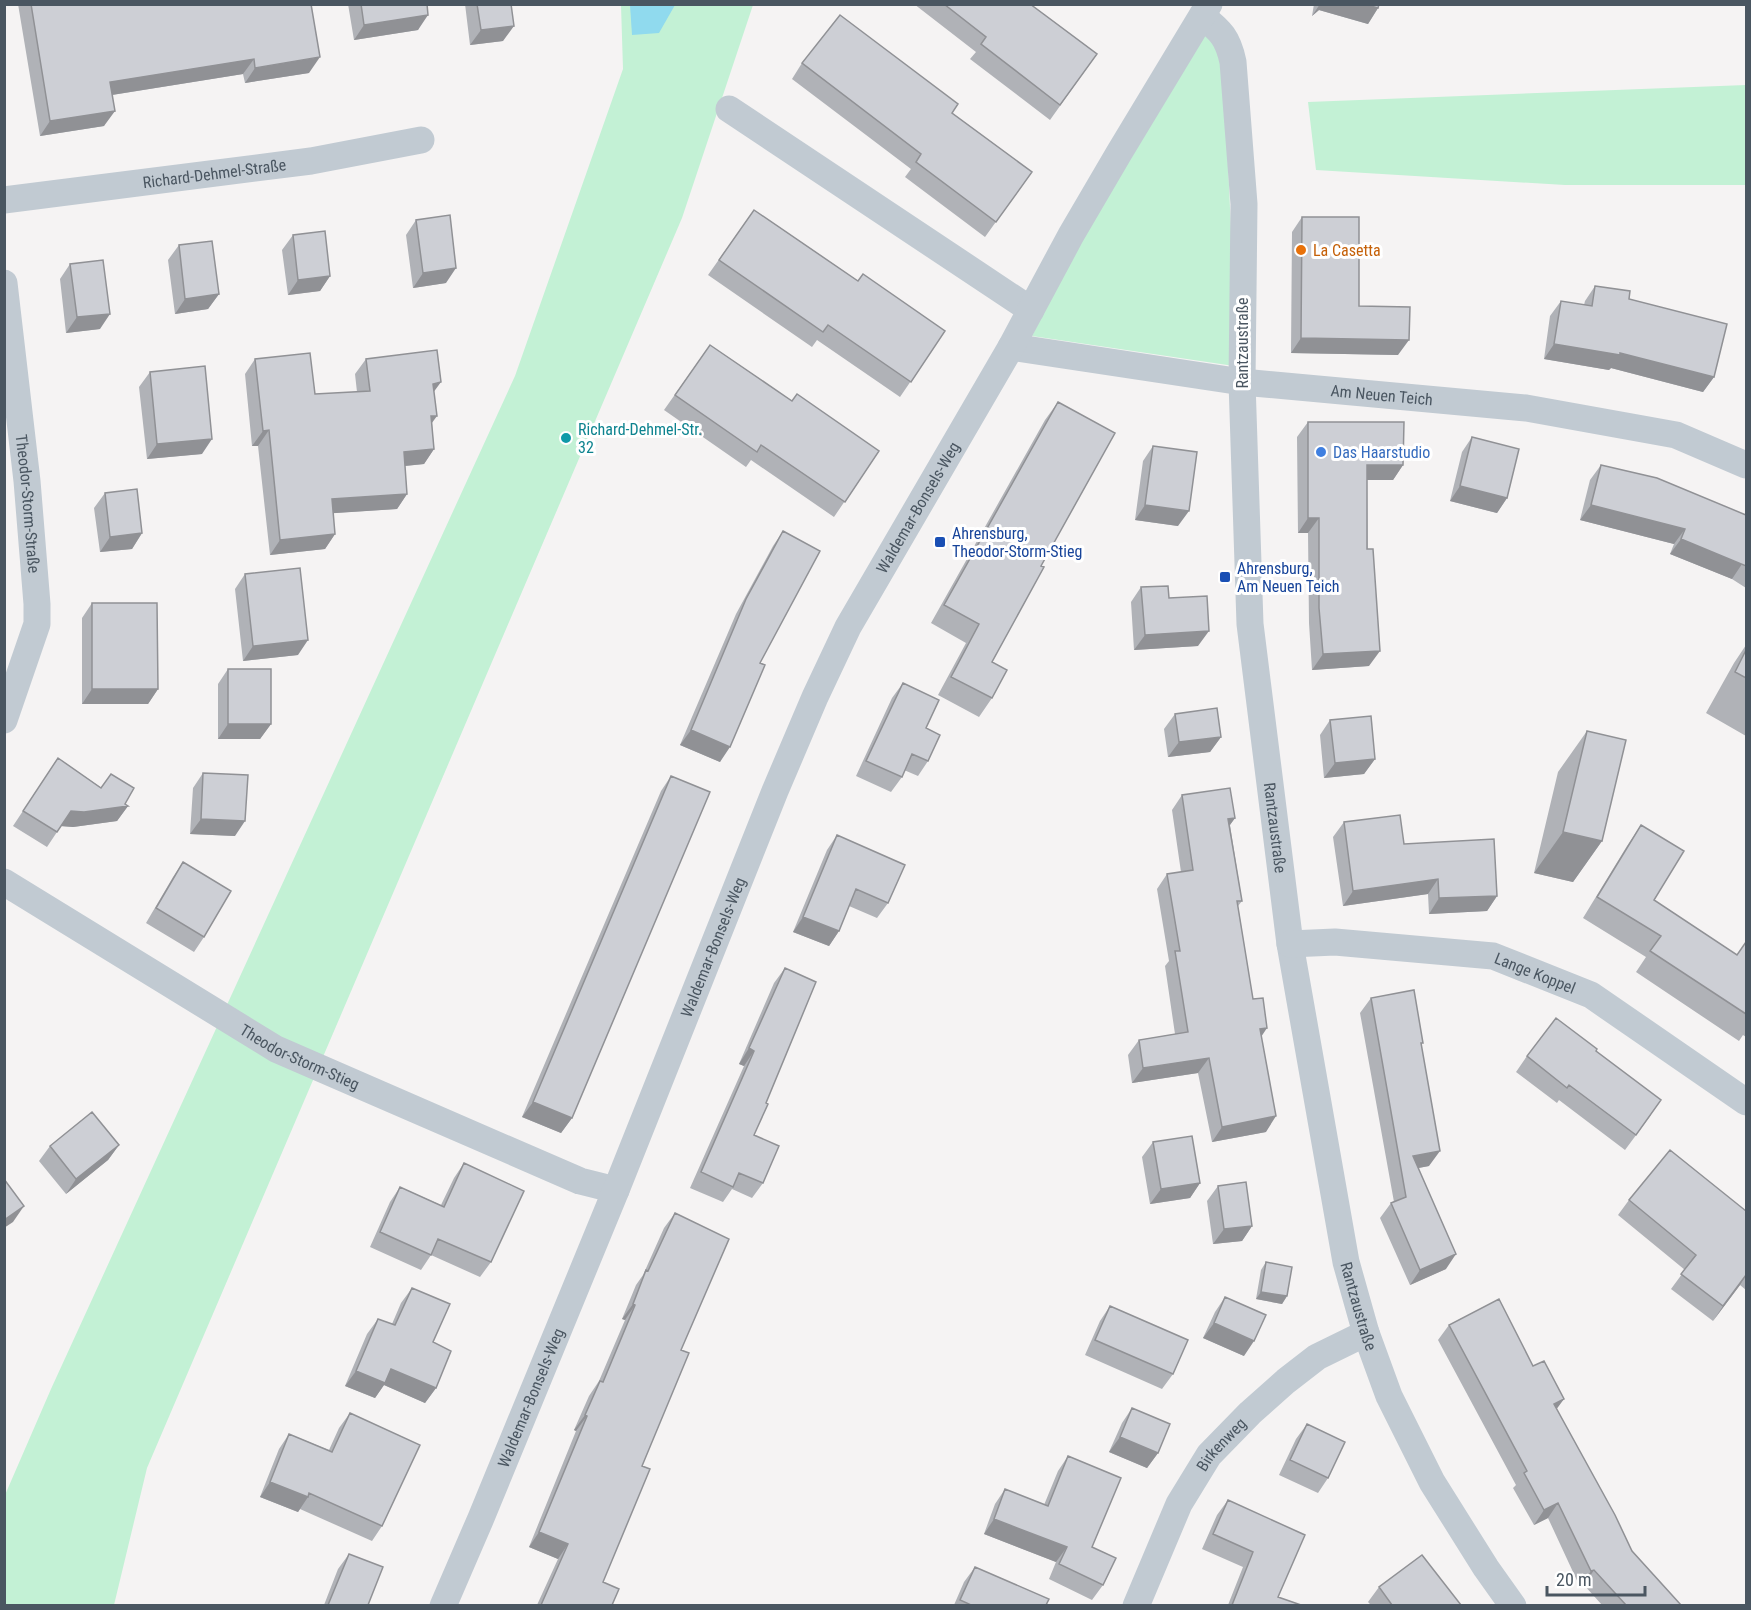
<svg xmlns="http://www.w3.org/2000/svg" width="1751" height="1610" font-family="'Roboto Condensed',sans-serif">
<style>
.green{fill:#c3f1d5}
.water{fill:#90daee}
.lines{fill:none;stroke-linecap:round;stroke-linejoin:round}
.street{stroke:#c1cad2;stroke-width:27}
.wall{fill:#b0b2b7}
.shaded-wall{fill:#909195}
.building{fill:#cdcfd5;stroke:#909195;stroke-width:1.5}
.food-dot{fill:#e8710a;stroke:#fff;stroke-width:2}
.culture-dot{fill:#0f9aa8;stroke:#fff;stroke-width:2}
.shop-dot{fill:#3f7fe0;stroke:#fff;stroke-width:2}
.transit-dot{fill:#1a4fb4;stroke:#fff;stroke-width:2}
.labels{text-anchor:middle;stroke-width:6;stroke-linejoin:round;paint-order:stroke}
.street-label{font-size:16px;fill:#4a5661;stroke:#fff}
.food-label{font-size:16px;fill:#c56008;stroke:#fff;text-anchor:start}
.culture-label{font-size:16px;fill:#0d838f;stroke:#fff;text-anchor:start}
.shop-label{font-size:16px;fill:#366cbe;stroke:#fff;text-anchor:start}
.transit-label{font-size:16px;fill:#164399;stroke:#fff;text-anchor:start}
</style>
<rect width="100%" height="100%" fill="#f5f3f3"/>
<path class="green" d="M621,5h132l-71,213 -535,1250 -33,137 -109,1v-111l46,-106 464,-1013 108,-307z
M1201,30l22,18 8,183 3,135 -202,-30 50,-101z
M1746,85v100h-181l-249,-15 -8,-68z"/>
<path class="water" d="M630,5v-1l45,1 -16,28 -27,2z"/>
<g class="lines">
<g class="street">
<path id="s1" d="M1202,16c19,15 26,22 31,46l11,142 -2,178 8,242 40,320 56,318 20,71 23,63 43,86 54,86 27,38"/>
<path d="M729,109l302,201"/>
<path id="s2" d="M4,200l307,-39 110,-21"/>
<path id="s3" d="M4,283l23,198 10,123v20l-33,96"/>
<path id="s4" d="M1011,347l231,35 284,26 150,27 70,30"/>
<path id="s5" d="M4,882l272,167 304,132 36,9"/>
<path id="s6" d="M1290,944l45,-2 158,14 98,39 155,107"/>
<path id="s7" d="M443,1606l38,-88 135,-328 159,-399 40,-94 33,-70 163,-280 60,-112 48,-82 90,-149"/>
<path id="s8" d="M1136,1606l43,-102 30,-49 41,-42 36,-32 31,-24 49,-24"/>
</g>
</g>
<path class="wall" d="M18,4h293l-2,69 -64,10 -2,-9 -131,21 -8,31 -64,10z
M348,4h79l-9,26 -64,10z
M465,4h46l-8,37 -33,4z
M914,4h116l67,50 -47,66 -80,-61 6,-7z
M1314,4h65l-1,4 -10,16 -49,-14 -7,6z
M802,63l150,50 80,59 -47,65 -80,-60 6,-8 -119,-90z
M754,210l104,71 87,50 -45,66 -83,-57 -5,7 -104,-72z
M1302,217l57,89 39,49 -107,-2 1,-121z
M416,220l30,63 -33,5 -7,-53z
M293,235l37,41 -10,15 -32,4 -6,-45z
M179,245l40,49 -11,15 -33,5 -7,-54z
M70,264l30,65 -34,4 -6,-54z
M1595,286l34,13 85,78 -11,15 -92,-24 -2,2 -65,-11 6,-43 11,-15 23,4 1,-4z
M710,345l82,56 87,50 -45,66 -83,-57 -5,7 -82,-57z
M255,359l60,35 42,-2 -2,-18 11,-15 68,33 -2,31 2,26 -10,15 -19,2 2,28 -10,15 -64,4 2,21 -10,15 -55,6 -12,-109h-6l-7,-72z
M150,372l52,82 -55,5 -8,-72z
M1058,402l-17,164 -49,96v36l-13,19 -41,-22 28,-52 -35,-20 114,-203z
M1308,422l95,43 -10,15h-26l2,186 -57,4 -3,-47 -1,-90h-10l-1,-96z
M1472,437l35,61 -10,15 -47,-12 12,-49z
M1153,446l25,80 -43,-6 8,-59z
M1601,465l145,50v73l-14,-9 -62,-25 4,-10 -94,-24 10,-40z
M105,493l37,40 -10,16 -32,3 -6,-44z
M783,531l-23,132 -40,99 -40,-17 56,-131 37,-68z
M245,574l53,81 -55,6 -8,-72z
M1141,587l28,11 29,48 -64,4 -3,-48z
M92,603l66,86 -10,15h-66v-86z
M1746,645v91l-40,-23 28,-50z
M228,669l43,55 -11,15h-42v-55z
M903,683l23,45 2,33 -10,15 -14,-6 -2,7 -11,15 -35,-16 36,-78z
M1175,714l46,23 -11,15 -42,5 -4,-28z
M1330,720l45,39 -11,15 -40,4 -4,-43z
M1587,731l15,110 -29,41 -39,-9 24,-101z
M58,758l70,48 -11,15 -44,6 -12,-1 -14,21 -34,-21z
M203,773l32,63 -45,-2 3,-46z
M671,776l-99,342 -11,15 -39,-16 139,-326z
M1182,795l53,23 -5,7 12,76 -4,5 15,93 8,37 5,96 -54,10 -14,-69 -66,10 -4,-28 11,-15 36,-6 -10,-68 4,-5 -12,-72 10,-15 14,-2 -9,-62z
M1344,822l60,22 93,52 -10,15 -58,3 -1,-20 -85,12 -10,-69z
M1641,825l13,75 83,55 9,-13v95l-3,-2 -4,6 -103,-69 10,-15 -63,-39 44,-72z
M837,835l51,68 -11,15 -28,-12 -10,25 -10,15 -36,-14 34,-82z
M183,862l21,75 -10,15 -48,-29 27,-46z
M785,968l-19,135 -12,32 9,48 -11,15 -20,-9 -9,13 -33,-14 54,-122 -5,-2 35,-81z
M1371,998l50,48 8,120 -11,2 28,101 -36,16 -30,-67 11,-15 3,-1 -34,-189z
M1596,1051l55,64 -26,35 -66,-50 -2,3 -41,-31 11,-16z
M1153,1142l47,41 -10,15 -40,6 -8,-47z
M119,1145l-11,15 -42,34 -27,-33 11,-15z
M464,1163l27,99 -11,15 -49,-22 -10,15 -51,-23 20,-45 10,-15 41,18 13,-27z
M1218,1186l34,40 -10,15 -29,3 -6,-43z
M1629,1200l117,11v79l-6,-5 -27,36 -42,-32 14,-19 -67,-55z
M675,1213l6,137 -78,232 9,23h-75l21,-46 -29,-12 47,-116 -2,-1 15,-34 10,-15 26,-61 -3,-1 14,-34 7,-10 21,-47z
M1266,1262l21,34 -5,8 -26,-5 5,-29z
M412,1288l21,54 3,46 -11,15 -41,-18 -9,13 -30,-12 22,-52 11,-15 14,5 9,-21z
M1225,1297l19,59 -41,-18 12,-26z
M1110,1306l63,68 -11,15 -77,-34 15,-34z
M1449,1325l84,41 99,185 49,54h-79l-18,-20 -4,2 -32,-69 -14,7 -21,-37 3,-3 -78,-145z
M1132,1408l26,45 -11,15 -38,-16 13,-29z
M350,1413l32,113 -10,15 -72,-32 -2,3 -38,-15 19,-48 10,-15 40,16 10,-22z
M1307,1424l21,54 -10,15 -39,-18 17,-36z
M1068,1456l24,91 11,38 -11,15 -43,-21 7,-17 -72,-28 11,-30 10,-15 39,16 14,-34z
M1228,1500l50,97 23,8h-73l15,-38 -41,-18 15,-34z
M349,1554l19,51h-44l14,-36z
M975,1567l71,38h-92l10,-23z
M1379,1587l82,18h-90l-3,-3z"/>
<path class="shaded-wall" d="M1320,4h44l14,4 -10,16 -49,-14 -7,6z
M428,15l-10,15 -64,10 10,-15z
M514,26l-11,15 -33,4 11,-15z
M320,57l-11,16 -64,10 10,-15z
M254,59l-11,15 -144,23 11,-15z
M115,111l-11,15 -64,10 10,-15z
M456,268l-10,15 -33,5 10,-15z
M330,276l-10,15 -32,4 10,-15z
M219,294l-11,15 -33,5 10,-15z
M110,314l-10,15 -34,4 11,-16z
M1301,338l108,2 -11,15 -107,-2z
M1554,344l66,9 94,24 -11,15 -92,-24 -2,2 -65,-11z
M441,382l-11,15 3,-13z
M431,416h6l-11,15z
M269,430l-11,16h-6l11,-15z
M212,439l-10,15 -55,5 10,-15z
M434,449l-10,15 -30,3 10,-15z
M1367,465h36l-10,15h-37z
M1460,486l47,12 -10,15 -47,-12z
M407,494l-10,15 -76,5 11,-15z
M1145,505l44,6 -11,15 -43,-6z
M1591,505l94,24 -11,15 -94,-24z
M1308,518h11l-11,15h-10z
M142,533l-10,16 -32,3 10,-15z
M335,534l-10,15 -55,6 10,-15z
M1681,539l61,25 -10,15 -62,-25z
M1209,631l-11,15 -64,4 11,-15z
M308,640l-10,15 -55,6 10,-15z
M1380,651l-11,15 -57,4 11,-16z
M92,689h66l-10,15h-66z
M228,724h43l-11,15h-42z
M691,730l39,17 -10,15 -40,-17z
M1221,737l-11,15 -42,5 11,-15z
M1375,759l-11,15 -40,4 11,-15z
M128,806l-11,15 -44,6 -13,-1 11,-15z
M1235,818l-11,15 4,-14z
M201,819l44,2 -10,15 -45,-2z
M1563,832l39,9 -29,41 -39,-9z
M1438,879l-10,15 -85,12 10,-15z
M1497,896l-10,15 -58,3 10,-16z
M803,917l36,14 -10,15 -36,-14z
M1267,1028l-10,15 3,-14z
M749,1048l5,3 -10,15 -5,-2z
M1209,1058l-11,15 -66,10 11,-15z
M533,1102l39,16 -11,15 -39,-16z
M1276,1116l-10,16 -54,10 10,-15z
M119,1145l-11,15 -42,34 10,-15z
M1440,1151l-11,15 -26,5 10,-15z
M1200,1183l-10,15 -40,6 11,-15z
M24,1206l-11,16 -9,6v-8z
M1252,1226l-10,15 -29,3 11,-15z
M1456,1254l-10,15 -36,16 10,-15z
M1746,1275l-6,10 -27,36 10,-15z
M1261,1292l26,4 -5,8 -26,-5z
M633,1304l2,1 -10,15 -3,-1z
M1214,1323l40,18 -10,15 -41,-18z
M391,1369l45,19 -11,15 -41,-18 -9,13 -30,-12 11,-15z
M1564,1399l-11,15 1,-10z
M585,1415l2,1 -11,15 -2,-1z
M1120,1437l38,16 -11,15 -38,-16z
M270,1482l38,15 -10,15 -38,-15z
M1558,1503l-10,15 -14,7 10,-15z
M994,1519l73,28 -11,15 -72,-28z
M539,1532l29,12 -10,15 -29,-12z
M1594,1570l-10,15 -4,2 11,-16z"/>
<path class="building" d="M31,4h280l9,53 -65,11 -1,-9 -144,23 5,29 -65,10z
M361,4h66l1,11 -64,10z
M477,4h34l3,22 -33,4z
M944,4h86l67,50 -37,51 -79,-61 5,-7z
M1364,4h15l-1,4z
M840,15l118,89 -6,9 80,59 -36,50 -80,-60 5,-8 -119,-91z
M754,210l104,71 5,-7 82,57 -34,51 -83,-57 -5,7 -104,-72z
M450,215l6,53 -33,5 -7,-53z
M1302,217h57v89l51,1 -1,33 -108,-2z
M325,231l5,45 -32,4 -5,-45z
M212,241l7,53 -34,5 -6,-54z
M103,260l7,54 -33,3 -7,-53z
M1595,286l35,5 -1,8 98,25 -13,53 -94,-24v2l-66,-11 7,-43 31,5z
M710,345l82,56 5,-7 82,57 -34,51 -84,-57 -4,7 -82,-57z
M437,350l4,32 -8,2 4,32h-6l3,33 -30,3 3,42 -75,5 3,35 -55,6 -11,-110 -6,1 -8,-72 55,-6 5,41 55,-3 -4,-32z
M205,366l7,73 -55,5 -7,-72z
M1058,402l57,31 -74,133 3,1 -52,95 15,8 -15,28 -41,-21 28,-53 -35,-19z
M1308,422h96l-1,43h-36v84h6l7,102 -57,3 -4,-46v-90h-11z
M1472,437l47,12 -12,49 -47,-12z
M1153,446l44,6 -8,59 -44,-6z
M1601,465l56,13 89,37v51l-65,-27 4,-10 -94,-24z
M137,489l5,44 -32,4 -5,-44z
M783,531l37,20 -60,112 5,2 -35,82 -39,-17 55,-131z
M300,568l8,72 -55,6 -8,-72z
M1168,586l1,12 38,-2 2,35 -64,4 -4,-48z
M92,603h65l1,86h-66z
M1746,650v28l-11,-6z
M228,669h43v55h-43z
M903,683l36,17 -13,28 14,7 -12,26 -16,-7 -10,23 -36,-16z
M1217,708l4,29 -42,5 -4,-28z
M1371,716l4,43 -40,4 -5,-43z
M1587,731l39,9 -24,101 -39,-9z
M58,758l43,30 10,-14 23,14 -9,16 3,2 -44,6 -13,-1 -14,21 -34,-21z
M203,773l45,2 -3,46 -44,-2z
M671,776l39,16 -138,326 -39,-16z
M1230,788l5,30 -7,1 14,82h-5l16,98 10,-1 4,30 -7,1 16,87 -54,11 -13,-69 -66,10 -4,-28 49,-8 -13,-81h5l-13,-77 26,-4 -11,-75z
M1400,815l4,29 90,-5 3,57 -58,2 -1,-19 -85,12 -9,-69z
M1641,825l43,26 -30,49 83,55 9,-13v72l-96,-63 11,-15 -64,-39z
M837,835l68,30 -17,38 -32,-14 -17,42 -36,-14z
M183,862l48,29 -27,46 -48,-29z
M785,968l31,14 -50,121 2,1 -14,31 25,11 -16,37 -24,-10 -6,14 -32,-15 53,-121 -5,-3z
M1414,990l9,53h-2l19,108 -27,5 43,98 -36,16 -29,-67 15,-6 -35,-199z
M1556,1018l41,31 -1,2 65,49 -25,35 -67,-50 -2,3 -40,-32z
M92,1112l27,33 -43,34 -26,-33z
M1192,1136l8,47 -39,6 -8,-47z
M1670,1150l76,61v64l-23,31 -42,-32 15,-19 -67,-55z
M464,1163l60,28 -33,71 -53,-23 -7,16 -51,-23 20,-45 44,20z
M4,1179l20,27 -20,14z
M1246,1182l6,44 -28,3 -6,-43z
M675,1213l54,26 -48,111 8,3 -47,113 8,3 -47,113 16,7 -7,16h-71l27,-61 -29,-12 48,-116 -2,-1 15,-34 3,1 32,-77 -2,-1 13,-34 2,1z
M1266,1262l26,5 -5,29 -26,-4z
M412,1288l38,16 -17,38 18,9 -15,37 -45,-19 -6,14 -29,-12 22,-52 17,6z
M1225,1297l41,18 -12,26 -40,-18z
M1499,1299l34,67 11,-5 20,38 -10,5 61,111 17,36 49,54h-55l-32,-35 -3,1 -33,-68 -14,7 -20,-37 3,-2 -78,-146z
M1110,1306l78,34 -15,34 -78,-34z
M1132,1408l38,16 -12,29 -38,-16z
M350,1413l70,32 -38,81 -73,-33 -1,4 -38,-15 19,-48 43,18z
M1307,1424l38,18 -17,36 -38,-18z
M1068,1456l53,22 -29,69 24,11 -13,27 -44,-21 8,-17 -73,-28 11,-30 43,17z
M1228,1500l77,35 -27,62 23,8h-69l21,-53 -40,-18z
M349,1554l34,13 -15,38h-40z
M1422,1555l39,50h-69l-13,-18z
M975,1567l74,32 -3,6h-75l-11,-5z"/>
<circle class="food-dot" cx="1301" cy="250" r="6"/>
<circle class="culture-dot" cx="566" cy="438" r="6"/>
<circle class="shop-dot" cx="1321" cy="452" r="6"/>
<g class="transit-dot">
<rect x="934" y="536" width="12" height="12" rx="3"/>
<rect x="1219" y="571" width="12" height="12" rx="3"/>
</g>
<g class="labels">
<g class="street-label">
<text dy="6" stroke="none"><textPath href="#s2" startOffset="212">Richard-Dehmel-Straße</textPath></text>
<text transform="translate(1242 343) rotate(-90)" y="6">Rantzaustraße</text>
<text dy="6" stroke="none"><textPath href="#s4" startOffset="374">Am Neuen Teich</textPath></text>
<text dy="6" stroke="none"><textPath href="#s3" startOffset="222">Theodor-Storm-Straße</textPath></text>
<text dy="6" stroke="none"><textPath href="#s7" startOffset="1198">Waldemar-Bonsels-Weg</textPath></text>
<text dy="6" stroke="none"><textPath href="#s1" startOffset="825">Rantzaustraße</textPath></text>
<text dy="6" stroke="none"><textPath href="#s7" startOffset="712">Waldemar-Bonsels-Weg</textPath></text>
<text dy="6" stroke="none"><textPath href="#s6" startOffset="249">Lange Koppel</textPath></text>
<text dy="6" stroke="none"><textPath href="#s5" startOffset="344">Theodor-Storm-Stieg</textPath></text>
<text dy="6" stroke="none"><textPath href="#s1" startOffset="1311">Rantzaustraße</textPath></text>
<text dy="6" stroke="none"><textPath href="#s7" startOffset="226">Waldemar-Bonsels-Weg</textPath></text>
<text dy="6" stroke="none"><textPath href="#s8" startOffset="184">Birkenweg</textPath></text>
</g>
<g class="food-label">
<text x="1313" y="256">La Casetta</text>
</g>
<g class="culture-label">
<text x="578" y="435">Richard-Dehmel-Str.<tspan x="578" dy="18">32</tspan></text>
</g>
<g class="shop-label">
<text x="1333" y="458">Das Haarstudio</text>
</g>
<g class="transit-label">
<text x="952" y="539">Ahrensburg,<tspan x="952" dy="18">Theodor-Storm-Stieg</tspan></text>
<text x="1237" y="574">Ahrensburg,<tspan x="1237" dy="18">Am Neuen Teich</tspan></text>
</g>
</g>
<rect width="1751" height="1610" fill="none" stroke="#4a5661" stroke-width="12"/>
<path d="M1547 1586v9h98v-9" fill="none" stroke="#4a5661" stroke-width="3"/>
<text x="1556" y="1586" font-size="18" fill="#4a5661" stroke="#ffffff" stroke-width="4.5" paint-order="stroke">20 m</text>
</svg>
